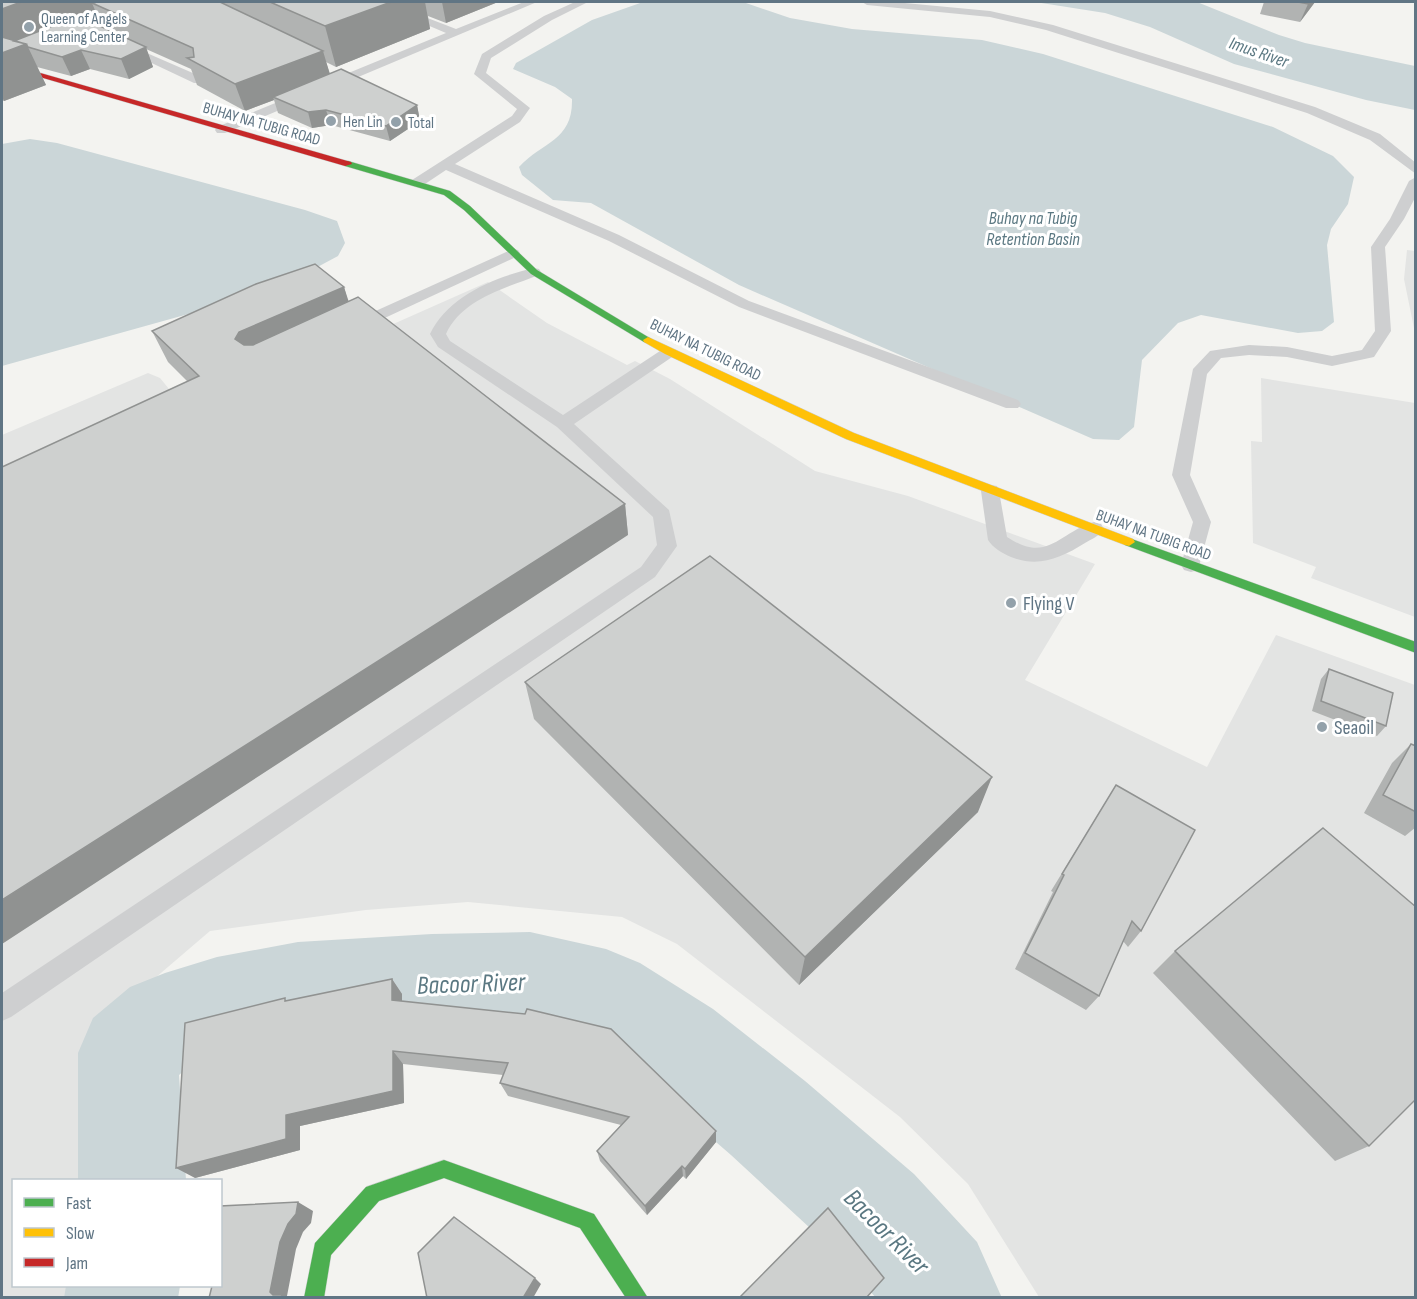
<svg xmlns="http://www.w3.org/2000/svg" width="1417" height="1299" font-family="'Sofia Sans Condensed',sans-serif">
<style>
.built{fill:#e3e4e3}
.water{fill:#cbd6d8}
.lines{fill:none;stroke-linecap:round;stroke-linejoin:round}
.river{fill:#cbd6d8;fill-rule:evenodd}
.fast-casing{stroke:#ced0d0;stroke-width:1}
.slow-casing{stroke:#ced0d0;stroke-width:1}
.jam-casing{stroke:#ced0d0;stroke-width:1}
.lane{fill:#cecfd0;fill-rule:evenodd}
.fast{fill:#4caf50;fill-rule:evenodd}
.slow{fill:#ffc107;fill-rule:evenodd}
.jam{fill:#c62828;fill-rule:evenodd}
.wall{fill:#b1b3b2;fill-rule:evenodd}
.shaded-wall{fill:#909291}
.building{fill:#ced0cf;stroke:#909291;stroke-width:1.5}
.poi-dot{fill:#93a1aa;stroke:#fff;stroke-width:2}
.labels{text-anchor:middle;stroke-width:6;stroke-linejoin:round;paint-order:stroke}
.far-poi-label{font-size:16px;fill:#607584;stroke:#fff;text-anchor:start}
.far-street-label{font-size:16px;fill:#607584;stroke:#fff}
.far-water-label{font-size:18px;font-style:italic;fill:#5b7882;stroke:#fff}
.poi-label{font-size:20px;fill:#607584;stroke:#fff;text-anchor:start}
.near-water-label{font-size:26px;font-style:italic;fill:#5b7882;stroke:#fff}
</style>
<rect width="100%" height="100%" fill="#f3f3f0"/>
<path class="built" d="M1407,250l8,1v82l-11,-54z
M488,282l59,41 80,42 8,-4 35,18 145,92 93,25 187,68 -70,116 182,87 69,-132 139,50v612h-376l-71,-113 -68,-67 -223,-173 -55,-27 -154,-15 -102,8 -156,21 -111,95 1,154h-86v106h75l-3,11h-84v-862l146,-62 12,5 23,28 23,1z
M1261,378l154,25v214l-104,-39 5,-11 -63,-24 -2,-102 11,1z"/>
<path class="water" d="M643,2h100l47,16 62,11 130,11 61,14 230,73 60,29 21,21 -6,27 -17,25 -4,16 7,77 -12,9 -24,2 -97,-18 -23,8 -36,37 -8,67 -15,13 -26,-1 -354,-154 -148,-82 -38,-3 -31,-25 -3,-8c24,-26 54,-26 53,-68l-17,-12 -42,-18 3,-6 76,-43z
M1035,2h162l82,33 26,8 110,23v44l-49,-10 -132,-36 -84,-37 -45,-14z
M30,139l27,4 248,67 32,11 8,22 -7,13 -28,15 -93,35 -215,60v-222z"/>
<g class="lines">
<path class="river" d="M530,932l76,17 34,14 73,46 92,72 109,93 63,68 25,56h-126l-40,-46 -105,-97 -88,-76 -58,-39 -55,-14 -98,2 -134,10 -81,17 -23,7 -15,13 7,105h-108v-127l15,-35 37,-31 35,-14 52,-16 81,-15 134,-8z
M66,1286h114l-2,12h-114z"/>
<g class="fast-casing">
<path id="fast" d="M348,161l102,30 20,15 67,64 116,70 -5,3 -4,-1 -113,-68 -67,-64 -20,-15 -99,-29v-4z
M1129,538l287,104v11l-291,-108 -2,-3 2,-3z
M444,1160l150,54 54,84h-22l-46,-70 -136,-50 -65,23 -48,54 -7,43h-20l11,-55 51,-56z"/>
</g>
<g class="slow-casing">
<path id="slow" d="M648,337l206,96 279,106 2,3 -6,4 -4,-1 -279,-106 -181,-85 -21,-12 -1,-2z"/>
</g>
<g class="jam-casing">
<path id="jam" d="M2,62l349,100 1,2 -7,2 -343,-100z"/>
</g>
<path class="lane" d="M373,2h13l70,27 68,-27h13l-312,131h-8l-2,-3 2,-3 229,-94z
M575,2h13l-36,18 -61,38 -5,15 44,35 -10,14 -65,42 164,71 130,66 269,99 3,4 -3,4h-12l-267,-101 -130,-66 -163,-71 -24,16h-10l-2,-3 2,-3 100,-64 5,-7 -43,-35 8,-20 62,-38z
M862,2h32l96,9 63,14 262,82 65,27 36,29v11l-46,-34 -63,-27 -261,-83 -56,-13 -123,-12z
M126,44l76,33 2,3 -2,3h-8l-72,-34v-4z
M1416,177v19l-12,23 -19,28 6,84 -17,26 -42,9 -45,-9 -38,-2 -28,3 -14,16 -17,101 21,47 -13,48 -7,2 -7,-2 -3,-5 12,-43 -21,-47 21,-106 17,-18 39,-6 38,2 45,9 30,-6 13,-19 -4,-84 19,-28 19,-38z
M513,249l5,1 2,3 -2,3 -157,73 -6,2 -8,-5 2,-3z
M534,268l5,1 2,3 -2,3c-33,13 -77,24 -93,59l4,7 113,74 100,-66h12l2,3 -2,3 -101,69 95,86 8,36 -22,31 -644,440 -9,4v-28l639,-426 16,-22 -4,-28 -96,-90 -119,-80 -8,-13c18,-38 65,-57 104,-66z
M990,485l7,1 2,5 8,46c41,27 51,-4 87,-15l7,2 3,5c-5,7 -12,10 -19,14 -24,15 -47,25 -74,14 -9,-4 -18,-9 -23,-17l-7,-49 2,-5z"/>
<use href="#fast" class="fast"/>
<use href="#slow" class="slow"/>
<use href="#jam" class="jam"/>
</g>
<path class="wall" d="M2,2h496l-52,21 -18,-7 2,13 -94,38 -10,-5 4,12 87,31 3,16 -30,20 -59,-16 -19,3 -34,-15 -4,-13 -29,11 -48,-26 -6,-16 -45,-20 7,18 -24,12 -39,-10 -19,7 -34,-9 9,18 -42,16 -2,-1zM99,20l3,8 -11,-6z
M1262,2h53l-15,20 -40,-8 4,-12z
M344,287l4,15 277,202 3,31 -440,-153 -20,-20 -16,-31z
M1329,669l57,57 -9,10 -65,-25 9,-32z
M525,682l453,130 -179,173 -265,-266z
M1411,744l5,2v81l-11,9 -41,-23 28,-50z
M1116,785l25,146 -13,16 -5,-6 -24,55 -13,14 -71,-41 38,-77 -2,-1z
M1175,951l194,195 -34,15 -182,-188z
M392,979l10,15v7l314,130v11l-30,37 -3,-3 -36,39 -47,-54 -3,-10 24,-26 -113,-29 -8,-13 3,-8 -100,-11 1,39 -104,23v24l-105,28 92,-177z"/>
<path class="shaded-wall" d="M21,2h139l-68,1 7,17 -33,10 -38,17 18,38 -42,16 -2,-4v-88z
M391,2h34l5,27 -94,38 -11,-41z
M442,2h56l-52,21z
M1309,2h6l-15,20 8,-18z
M146,47l7,20 -24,12 -8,-20z
M81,50l9,19 -19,7 -9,-19z
M323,51l8,27 -58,19 1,3 -29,11 -10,-27z
M417,105l3,16 -30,20 -4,-15z
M326,110l5,15 -19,3 -4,-16z
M344,287l10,31 -102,46 -17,-25 4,-7z
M625,504l3,31 -626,409v-44z
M992,777l-14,35 -179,173 6,-28z
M392,979l10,15v20l-10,-14z
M393,1051l10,13 1,39 -104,23v24l-105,28 -19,-10 110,-53z
M716,1131v11l-30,37 -1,-10z
M682,1166l1,10 -36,39 -2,-9z
M298,1202l15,9 -2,12 -8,9 -7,17 -9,47 3,2h-9l-8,-3 -3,-3 10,-50z
M535,1278l6,6 -8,14h-10z"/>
<path class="building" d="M2,2h19l-19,7z
M98,2h122l103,49 -88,33 -48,-26 7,-1 -1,-9 -101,-45z
M270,2h121l-66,24z
M1298,2h11l-1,2z
M78,16l68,31 -25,12 -40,-9 -19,7 -34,-10 -2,-3 -12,-3z
M2,37l24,7 -24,9z
M341,69l76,36 -31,21 -60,-16 -18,2 -35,-15z
M315,264l29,23 -105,45 -4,7 9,6h9l105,-48 267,207 -623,396v-433l197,-91 -47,-45 104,-47z
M710,556l282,221 -187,180 -280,-275z
M1329,669l64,24 -7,33 -65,-25z
M1411,744l5,2v66l-33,-17z
M1116,785l79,45 -54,101 -9,-10 -33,75 -74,-43 39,-78 -2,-1z
M1323,828l93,79v192l-47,47 -194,-195z
M392,979v21l133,14 2,-5 84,20 105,102 -31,38 -3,-3 -37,40 -48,-55 32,-34 -129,-34 8,-20 -115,-12v40l-107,24v24l-110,29 9,-145 100,-25v3z
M298,1202l-2,12 -8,10 -8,18 -10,50 3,3h9l-1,3h-72l3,-12h8v-80z
M828,1208l56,70 -18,20h-127z
M454,1217l81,61 -12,20h-96l-9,-45z"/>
<g class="poi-dot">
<circle cx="29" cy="27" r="6"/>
<circle cx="331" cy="121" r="6"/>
<circle cx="396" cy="122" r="6"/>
<circle cx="1011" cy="603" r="6"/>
<circle cx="1322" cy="727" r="6"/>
</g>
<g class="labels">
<g class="far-poi-label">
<text x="41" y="24">Queen of Angels<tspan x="41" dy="18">Learning Center</tspan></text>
<text x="343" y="127">Hen Lin</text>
<text x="408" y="128">Total</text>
</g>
<g class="far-street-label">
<text transform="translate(262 123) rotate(16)" y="6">BUHAY NA TUBIG ROAD</text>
<text transform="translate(706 349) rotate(26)" y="6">BUHAY NA TUBIG ROAD</text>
<text transform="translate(1154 534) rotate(20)" y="6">BUHAY NA TUBIG ROAD</text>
</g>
<g class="far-water-label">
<text transform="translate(1259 52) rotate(19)" y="6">Imus River</text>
<text x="1033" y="224">Buhay na Tubig<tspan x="1033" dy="21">Retention Basin</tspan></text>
</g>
<g class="poi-label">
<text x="1023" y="610">Flying V</text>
<text x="1334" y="734">Seaoil</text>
</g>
<g class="near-water-label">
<text transform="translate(471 983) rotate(-2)" y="9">Bacoor River</text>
<text transform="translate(887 1231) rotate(45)" y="9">Bacoor River</text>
</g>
</g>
<rect width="1417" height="1299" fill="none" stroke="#607584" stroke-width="6"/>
<rect x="12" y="1179" width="210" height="108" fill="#ffffff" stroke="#bfc8ce" stroke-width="1.5"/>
<rect x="24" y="1198" width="30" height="9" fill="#4caf50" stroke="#bfc8ce" stroke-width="1.5"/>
<text x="66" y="1209" font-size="18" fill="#607584">Fast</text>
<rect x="24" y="1228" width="30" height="9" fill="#ffc107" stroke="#bfc8ce" stroke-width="1.5"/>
<text x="66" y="1239" font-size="18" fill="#607584">Slow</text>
<rect x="24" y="1258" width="30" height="9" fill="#c62828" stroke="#bfc8ce" stroke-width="1.5"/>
<text x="66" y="1269" font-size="18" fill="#607584">Jam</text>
</svg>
